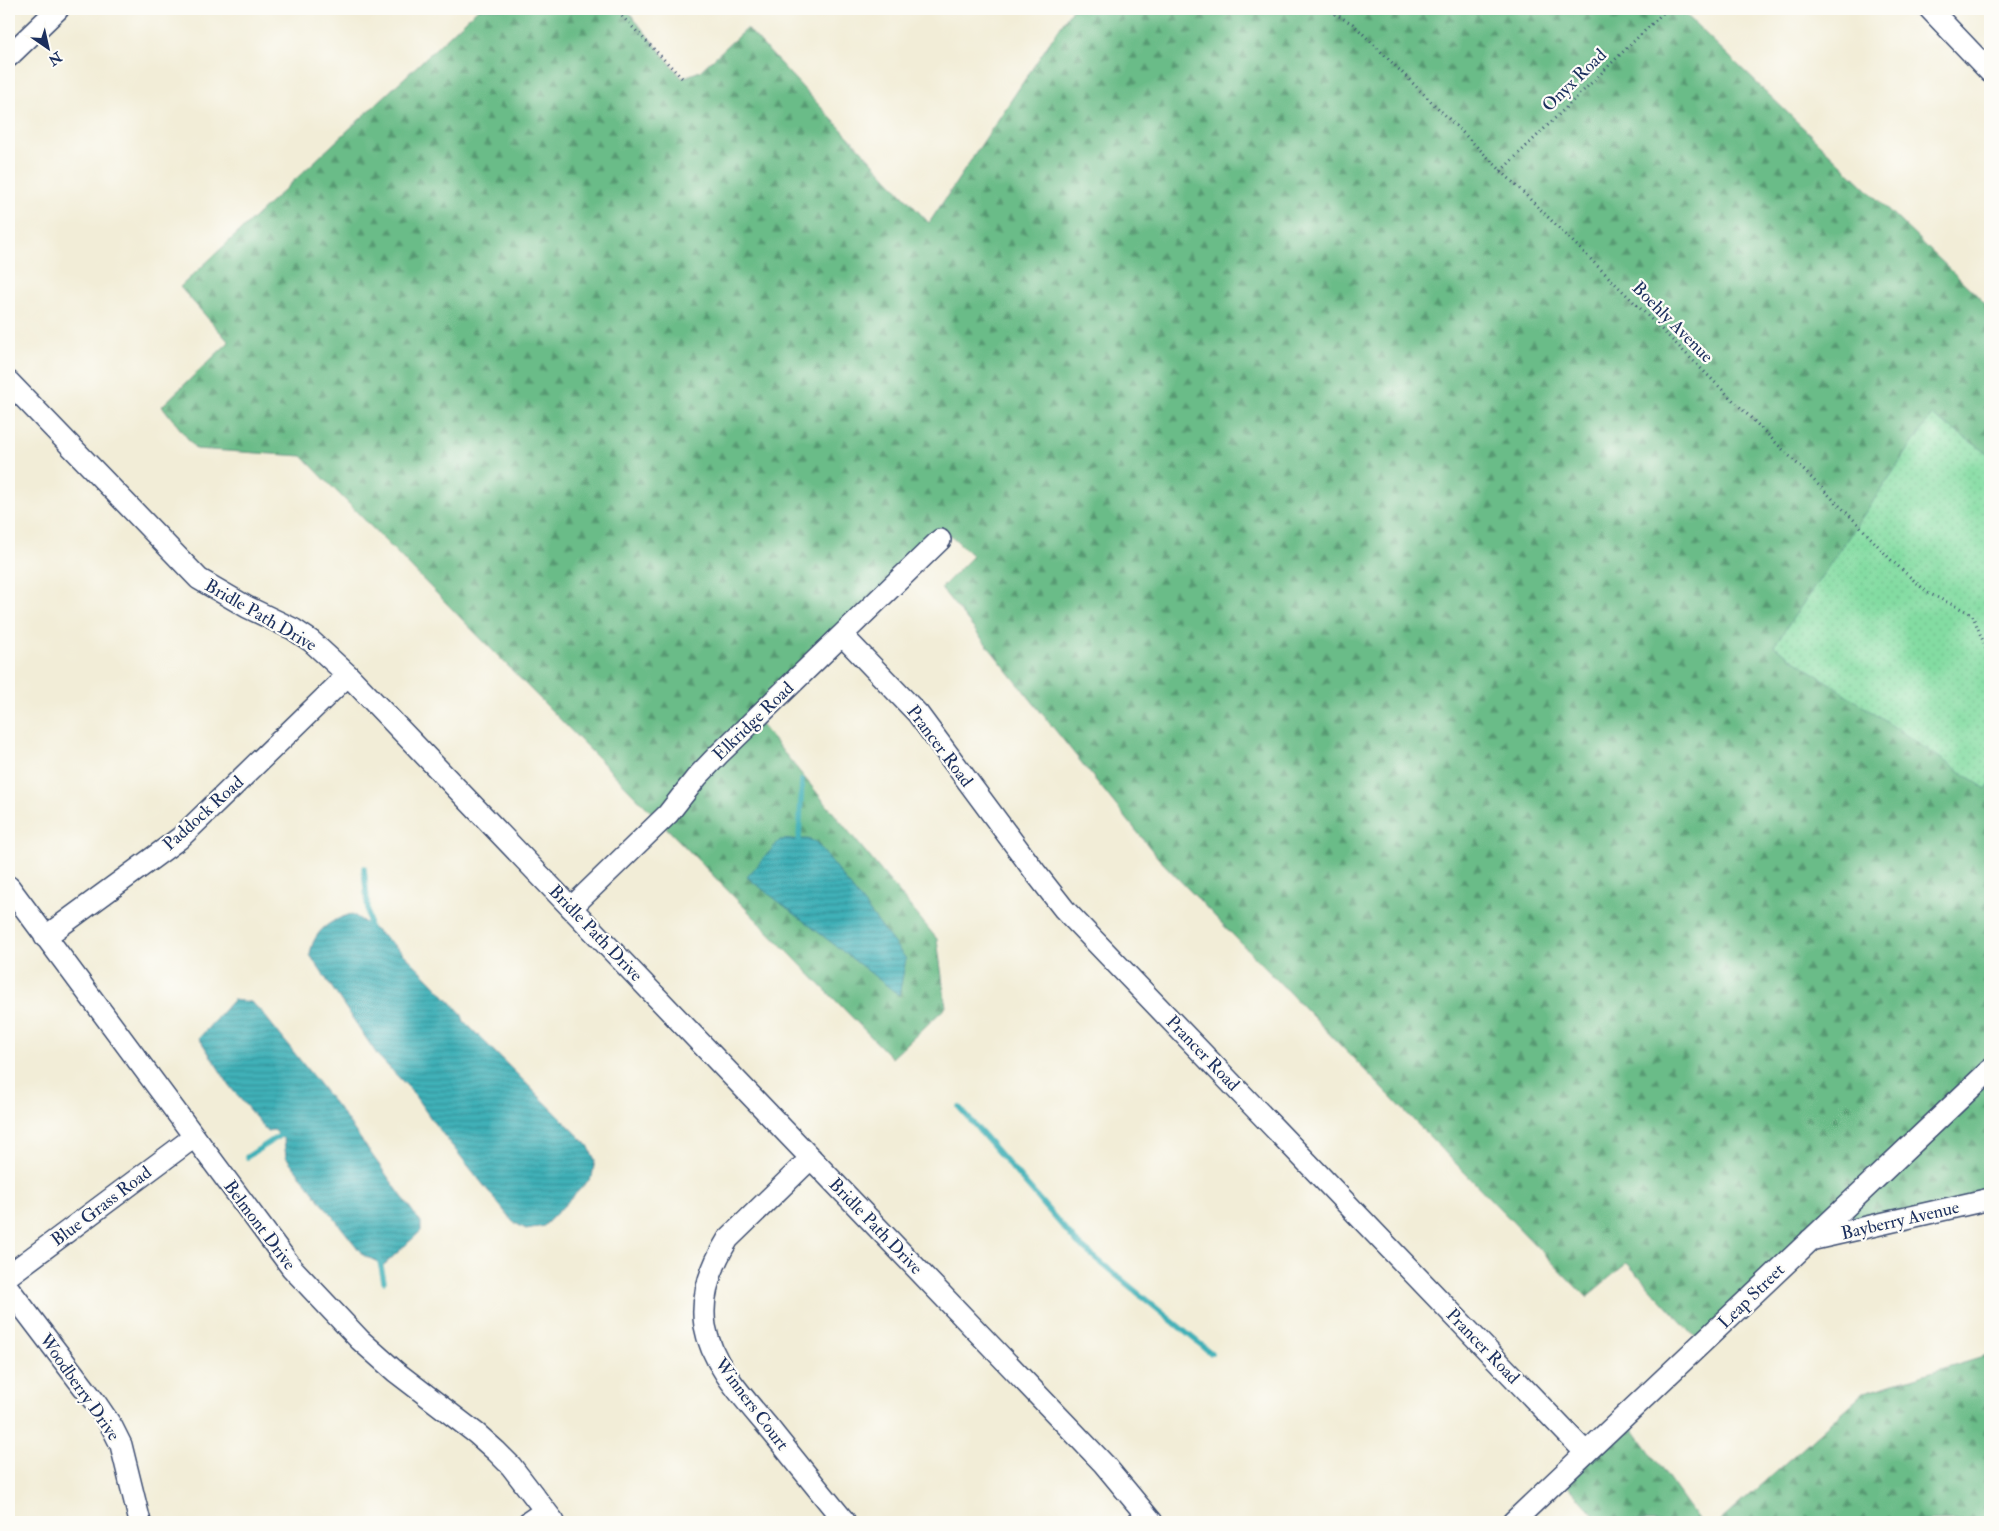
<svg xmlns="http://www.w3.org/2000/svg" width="1999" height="1531" font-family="'IM FELL Double Pica',serif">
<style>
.forest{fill:url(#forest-firs);stroke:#427673}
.park{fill:url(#park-dots);stroke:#4f8680}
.water{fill:url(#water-rules);stroke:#2d708a}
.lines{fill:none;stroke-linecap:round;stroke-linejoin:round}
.stream{stroke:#3fb0b7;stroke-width:5.5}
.minor-casing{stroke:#3b4c70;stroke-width:24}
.path{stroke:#3b4c70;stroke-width:3;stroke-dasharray:1 4;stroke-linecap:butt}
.minor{stroke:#fff;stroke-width:21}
.labels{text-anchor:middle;stroke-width:4.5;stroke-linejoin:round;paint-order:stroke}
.street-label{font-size:18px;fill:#1b2f5e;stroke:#fdfcf7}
</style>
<defs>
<pattern id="forest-firs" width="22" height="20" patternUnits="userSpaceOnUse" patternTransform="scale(1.25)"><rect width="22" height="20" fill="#6abc88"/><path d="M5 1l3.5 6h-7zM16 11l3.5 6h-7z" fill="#569972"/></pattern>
<pattern id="park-dots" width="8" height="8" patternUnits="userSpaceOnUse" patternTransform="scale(1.25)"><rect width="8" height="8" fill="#83dca2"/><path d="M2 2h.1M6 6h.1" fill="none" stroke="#71bd8e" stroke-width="1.8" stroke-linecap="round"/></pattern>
<pattern id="water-rules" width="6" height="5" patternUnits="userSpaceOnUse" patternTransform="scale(1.25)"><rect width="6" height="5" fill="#3fb0b7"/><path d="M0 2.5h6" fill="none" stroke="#349098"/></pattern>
</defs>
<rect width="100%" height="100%" fill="#fdfcf7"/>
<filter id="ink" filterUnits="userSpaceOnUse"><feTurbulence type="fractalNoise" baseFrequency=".02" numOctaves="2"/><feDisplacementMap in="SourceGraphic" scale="10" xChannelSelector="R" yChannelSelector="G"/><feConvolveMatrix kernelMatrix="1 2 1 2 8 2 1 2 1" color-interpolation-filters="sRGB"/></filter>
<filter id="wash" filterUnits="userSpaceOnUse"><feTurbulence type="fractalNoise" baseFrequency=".0096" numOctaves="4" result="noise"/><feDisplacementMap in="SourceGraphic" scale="20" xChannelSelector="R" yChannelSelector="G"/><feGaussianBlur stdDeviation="1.12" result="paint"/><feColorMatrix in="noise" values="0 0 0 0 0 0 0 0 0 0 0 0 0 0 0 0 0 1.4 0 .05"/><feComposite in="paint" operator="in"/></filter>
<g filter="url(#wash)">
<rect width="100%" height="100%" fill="#f2edd7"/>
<path class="forest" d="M478,9h148l56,69 18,-7 47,-43 182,195 143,-214h608l310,299v892l-190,44 -102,96 -71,-77 -41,34 -427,-438 -218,-271 32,-32 -30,-28 -190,187 184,224 9,68 -54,51 -590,-602 -106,-7 -34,-43 67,-64 -49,-55z
M1990,1354v168h-271l146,-130z
M1622,1413l78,109h-99l-43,-47z"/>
<path class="park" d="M1932,415l58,40v328l-4,6 -212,-143z"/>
<path class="water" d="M807,839l9,3 90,117 -7,36 -152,-118 33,-37z
M352,914c44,27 74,62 109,99l3,8 124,124 7,15 -3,17 -48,49 -18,3 -13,-7 -79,-99 -24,-34 -32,-33 -68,-101c3,-24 20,-35 42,-41z
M233,1000l18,2 10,9 78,98 82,114v8l-37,34 -21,-10 -77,-98 -2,-17 -10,-10 -7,1 -36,-43 -32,-50z"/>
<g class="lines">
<path class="stream" d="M799,839l3,-59
M364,868l6,63
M959,1107l118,136 134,110
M247,1157l38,-25
M379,1257l5,24"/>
</g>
</g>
<g filter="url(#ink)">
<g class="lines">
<g class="minor-casing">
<path id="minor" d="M1930,9l60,63
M9,56l49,-47
M9,382l190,197 48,28 46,22 18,12 37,34 756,789 48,58
M842,635l76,79 117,158 29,37 522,544
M9,887l283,381 68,72 36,32 81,62 19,17 15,15 43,56
M571,908l97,-94 29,-37 21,-22 222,-215
M45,937l135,-99 168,-163
M811,1158l-83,81c-16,26 -28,55 -23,87 7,41 43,76 68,107 24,30 48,60 72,89
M1810,1240l180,-41
M9,1275l185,-138
M9,1289l86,113 17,25 9,18 19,77
M529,1522l16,-11
M1513,1522l477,-452"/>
</g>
<path class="path" d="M615,9l67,69
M1326,9l27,15 505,500 32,35 38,34 44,21 18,44
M1501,171l166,-162"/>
<use href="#minor" class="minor"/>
</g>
</g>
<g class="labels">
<g class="street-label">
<text transform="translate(1574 80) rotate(-44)" y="6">Onyx Road</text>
<text transform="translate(1673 322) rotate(45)" y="6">Boehly Avenue</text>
<text transform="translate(261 615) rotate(30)" y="6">Bridle Path Drive</text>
<text transform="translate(753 721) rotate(-44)" y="6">Elkridge Road</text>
<text transform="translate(940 746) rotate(53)" y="6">Prancer Road</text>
<text transform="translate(203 813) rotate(-42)" y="6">Paddock Road</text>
<text transform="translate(596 933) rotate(46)" y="6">Bridle Path Drive</text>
<text transform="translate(1203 1053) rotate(46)" y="6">Prancer Road</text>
<text transform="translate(101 1206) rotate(-37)" y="6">Blue Grass Road</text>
<text transform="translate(1900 1220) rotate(-13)" y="6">Bayberry Avenue</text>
<text transform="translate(260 1225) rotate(53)" y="6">Belmont Drive</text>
<text transform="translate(876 1226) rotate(46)" y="6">Bridle Path Drive</text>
<text transform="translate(1751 1296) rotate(-44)" y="6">Leap Street</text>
<text transform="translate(1483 1346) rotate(46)" y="6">Prancer Road</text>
<text transform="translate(80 1387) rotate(55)" y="6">Woodberry Drive</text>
<text transform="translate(752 1404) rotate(53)" y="6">Winners Court</text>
</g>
</g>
<rect width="1999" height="1531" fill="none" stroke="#fdfcf7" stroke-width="30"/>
<g transform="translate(48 48) rotate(146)" stroke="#fdfcf7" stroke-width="4" paint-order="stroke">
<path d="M0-4L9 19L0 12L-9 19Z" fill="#1b2f5e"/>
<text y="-8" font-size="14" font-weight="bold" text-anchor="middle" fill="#1b2f5e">N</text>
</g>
</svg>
